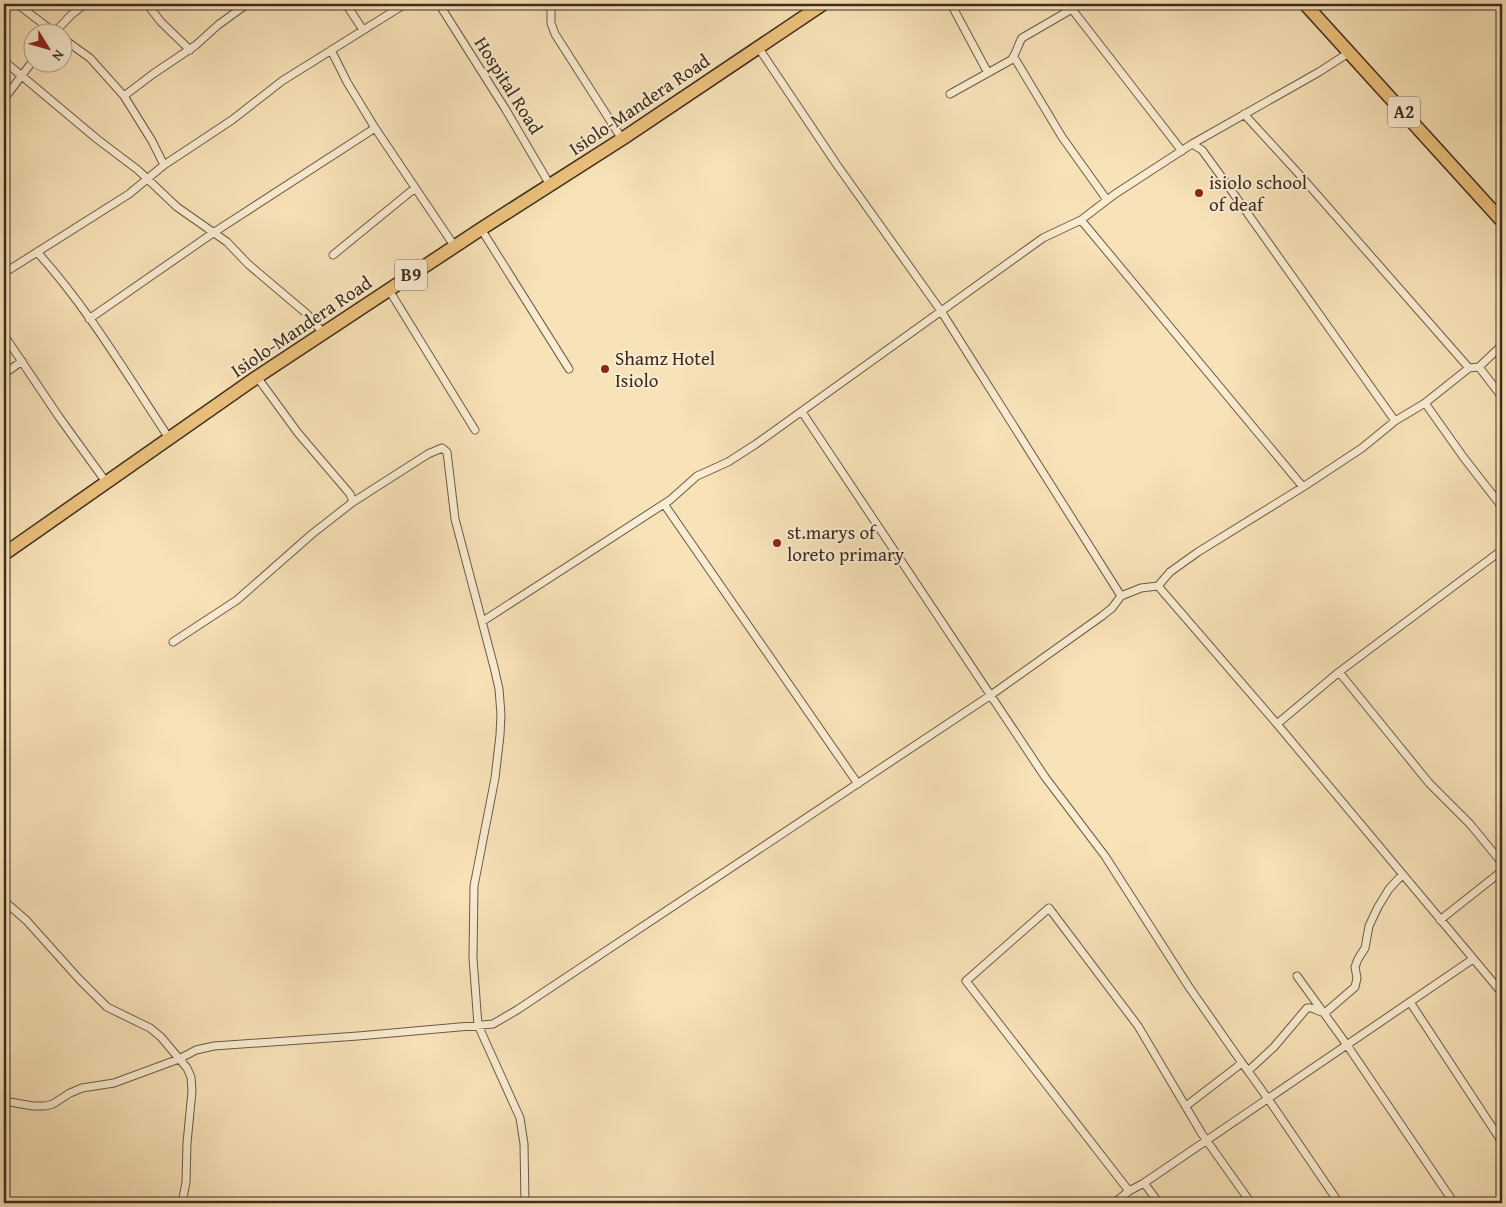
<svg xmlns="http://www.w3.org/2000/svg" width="1506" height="1207" font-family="'Gentium Book Plus',serif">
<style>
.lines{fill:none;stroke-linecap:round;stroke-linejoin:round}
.street-casing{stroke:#6c5a44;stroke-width:9}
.highway-casing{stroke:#3d2d1e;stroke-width:15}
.street{stroke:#faecd1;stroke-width:7}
.highway{stroke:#ecc17c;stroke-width:12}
.poi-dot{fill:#8f2418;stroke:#faecd1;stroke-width:2}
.labels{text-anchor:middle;stroke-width:4;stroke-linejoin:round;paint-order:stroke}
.shield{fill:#faecd1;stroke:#766654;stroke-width:1}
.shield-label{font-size:18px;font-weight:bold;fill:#3d2d1e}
.street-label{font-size:19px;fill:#3d2d1e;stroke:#faecd1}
.poi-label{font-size:19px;fill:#3d2d1e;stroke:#faecd1;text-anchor:start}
</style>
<rect width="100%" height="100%" fill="#f8e2b8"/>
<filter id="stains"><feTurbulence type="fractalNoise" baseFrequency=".004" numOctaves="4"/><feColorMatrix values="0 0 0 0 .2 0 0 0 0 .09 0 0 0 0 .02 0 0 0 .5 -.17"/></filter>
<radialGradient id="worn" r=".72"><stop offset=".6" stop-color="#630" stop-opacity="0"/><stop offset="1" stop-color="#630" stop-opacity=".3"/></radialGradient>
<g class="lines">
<g class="street-casing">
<path id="street" d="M17,4l37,28
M147,4l14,18 29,28
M346,4l17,26
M439,4l67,106 44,75
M551,4v19l4,11 67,105
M951,4l37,69
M1068,4l114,147
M55,32l16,-17 14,-11
M62,38l28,20 34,38 28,45 12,24
M758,47l79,118 104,146 180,285
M331,50l16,32 28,46 80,119
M1014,57l48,80 45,63
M4,61l93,78 41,31 39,37 50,35 21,22 59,50 16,19
M950,94l61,-34c6,-7 6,-14 11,-22l50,-29
M124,96l29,-22 43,-29 22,-20 29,-21
M4,99l28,-37
M1244,114l54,59 171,195
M1192,144l10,6 19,26 174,245
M1081,220l222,267
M481,229l88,140
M37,252c51,56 90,123 132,186
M333,255l82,-67
M4,273l125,-79 35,-29 68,-45 50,-39 123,-77
M389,290l86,140
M89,319l124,-86 162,-105
M4,335l55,82 47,65
M1479,367l23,30
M4,374l18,-13
M257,377l41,56 52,61 3,8
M1425,403l39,55 35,45 3,7
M802,412l243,365 60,79 84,131 53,76
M664,504l194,280
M1158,586l119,138 225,269
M483,621l187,-121 27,-24 31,-14 28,-18 287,-206 38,-18 34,-26 77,-50 127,-72 31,-20
M173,642l64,-42 75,-66 41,-32 75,-48 14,-6 5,4 8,67 39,148 5,22 2,25 -1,21 -5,43 -21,108 -1,72 5,67 42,93 4,26 1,59
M1339,672l90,111 41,41 32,39
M1277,724l62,-52 163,-122
M4,901l22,19 53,59 28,28 43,21 11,9 26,31 4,9 1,14 -5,52 -1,39 -4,21
M1440,920l62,-49
M1297,976l50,69 107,158
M1410,1002l92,140
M1248,1071l25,35 66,97
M4,1101l29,5h12l8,-2 17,-11 12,-5 32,-5 65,-24 17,-9 18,-4 144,-10 135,-12 24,-14 474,-315 111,-79 10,-8 9,-12 20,-8 17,-2 12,-14 28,-20 105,-65 59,-39 33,-27 30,-18 44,-35 10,-1 23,-22
M1186,1106l56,-43 6,8 26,-24 33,-39c7,-2 12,6 19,4l29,-25 2,-9 -2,-11 3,-8 7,-11 4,-22 9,-19 11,-18 13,-14
M1144,1183l15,20
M1129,1191l15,-8 329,-224
M1114,1203l15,-12 -163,-210 83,-73 89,118 64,108 49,69"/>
</g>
<g class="highway-casing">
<path id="highway" d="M1305,4l197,217
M4,554l253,-177 224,-148 141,-90 201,-135"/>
</g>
<use href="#street" class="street"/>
<use href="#highway" class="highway"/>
</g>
<g class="poi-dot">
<circle cx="1199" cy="193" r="5"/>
<circle cx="605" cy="369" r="5"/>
<circle cx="777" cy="543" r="5"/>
</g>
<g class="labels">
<g class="shield">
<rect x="1388" y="96.5" width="32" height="31" rx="4"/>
<rect x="395" y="259.5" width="32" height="31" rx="4"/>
</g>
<g class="shield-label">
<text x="1404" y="118">A2</text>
<text x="411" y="281">B9</text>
</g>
<g class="street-label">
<text transform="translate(509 85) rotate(58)" y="7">Hospital Road</text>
<text transform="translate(639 104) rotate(-34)" y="7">Isiolo-Mandera Road</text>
<text transform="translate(301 326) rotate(-34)" y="7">Isiolo-Mandera Road</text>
</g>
<g class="poi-label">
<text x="1209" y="189">isiolo school<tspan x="1209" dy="22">of deaf</tspan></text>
<text x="615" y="365">Shamz Hotel<tspan x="615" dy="22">Isiolo</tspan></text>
<text x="787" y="539">st.marys of<tspan x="787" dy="22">loreto primary</tspan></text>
</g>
</g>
<rect width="1506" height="1207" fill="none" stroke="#f8e2b8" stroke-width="20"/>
<rect x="5" y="5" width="1496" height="1197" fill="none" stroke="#3d2d1e" stroke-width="2.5"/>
<rect x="10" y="10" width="1486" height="1187" fill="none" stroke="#3d2d1e"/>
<g transform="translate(48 48) rotate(127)"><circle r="24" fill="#faecd1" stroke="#aea089"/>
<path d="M0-4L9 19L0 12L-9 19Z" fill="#8f2418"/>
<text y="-8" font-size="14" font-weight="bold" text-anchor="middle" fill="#3d2d1e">N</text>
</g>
<rect width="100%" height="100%" filter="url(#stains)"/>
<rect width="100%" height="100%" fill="url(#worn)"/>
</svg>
